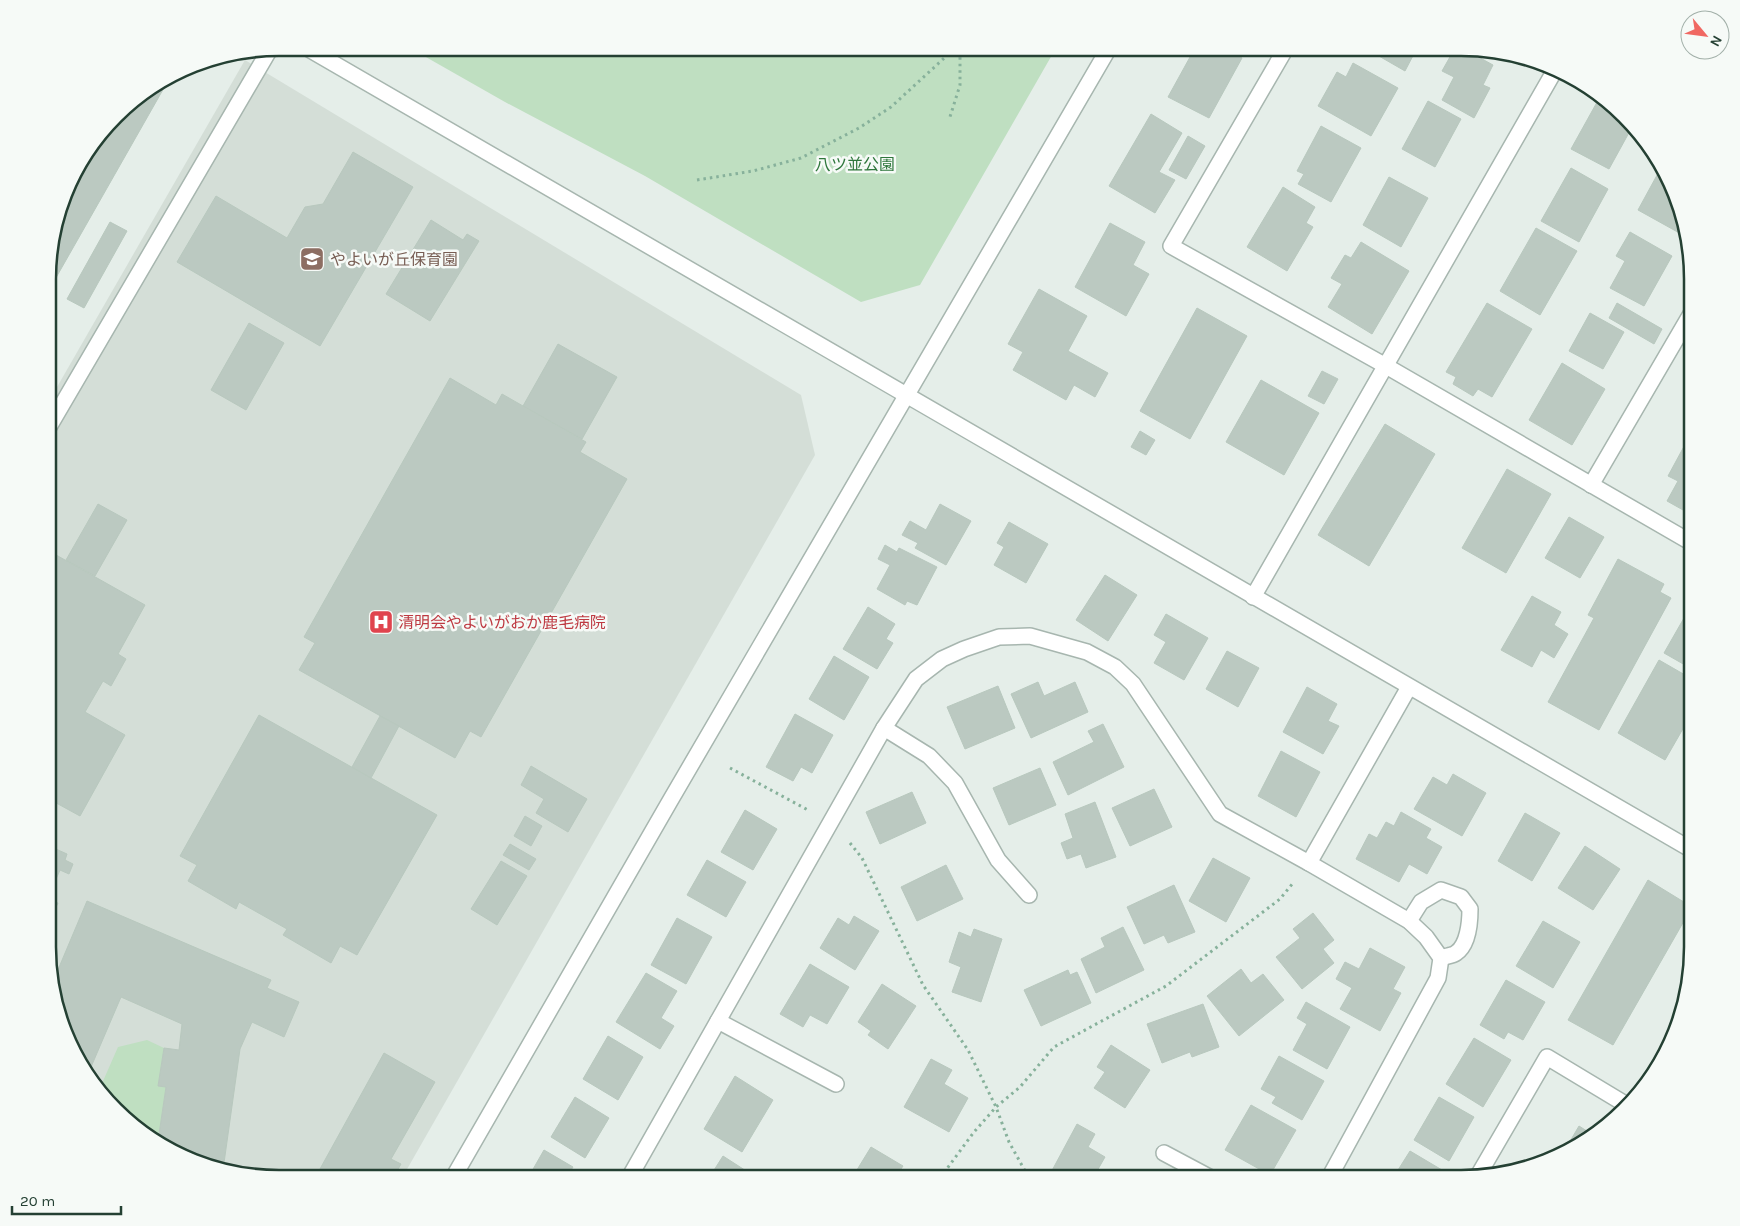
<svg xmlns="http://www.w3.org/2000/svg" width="1740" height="1226" font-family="Karla,'Noto Sans JP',sans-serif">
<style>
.built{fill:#d4ded7}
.green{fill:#bfdfc1}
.building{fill:#bbc9c1;stroke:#b8c8be}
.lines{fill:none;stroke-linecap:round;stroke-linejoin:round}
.service-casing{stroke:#a7b6af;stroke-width:18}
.minor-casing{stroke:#a7b6af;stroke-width:18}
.tertiary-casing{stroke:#a7b6af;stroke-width:18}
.path{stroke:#87b19b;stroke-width:3;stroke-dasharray:2.5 4;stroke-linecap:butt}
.service{stroke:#fff;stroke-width:15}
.minor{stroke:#fff;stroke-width:15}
.tertiary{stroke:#fff;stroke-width:15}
.labels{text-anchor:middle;stroke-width:5;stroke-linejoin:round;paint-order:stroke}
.park-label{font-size:16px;fill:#2f773c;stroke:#f6faf7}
.education-label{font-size:16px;fill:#785e54;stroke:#f6faf7;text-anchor:start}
.health-label{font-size:16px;fill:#be3a42;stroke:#f6faf7;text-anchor:start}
.rim{fill:none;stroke:#244033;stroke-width:2.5}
</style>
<rect width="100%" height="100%" fill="#e5eee9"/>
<path class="built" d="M245,60L801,395L815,455L402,1178H264L204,1166L138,1131L79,1063L49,977V401Z"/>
<g class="green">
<path d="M410,48H1056L920,285L861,302L645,176L505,102Z"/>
<path d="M147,1040L164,1048L158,1086L166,1087L158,1141L138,1131L100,1088L118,1047Z"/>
</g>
<g class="building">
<path d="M1195,48H1223L1242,58L1209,118L1168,97Z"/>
<path d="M1365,48H1417L1405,71Z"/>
<path d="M1455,48H1462L1493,65L1483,85L1490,88L1474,118L1442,100L1454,77L1442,71Z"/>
<path d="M1353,63L1398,88L1371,136L1318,106L1337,72L1346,77Z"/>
<path d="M169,79L49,290V249L71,176L126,105Z"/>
<path d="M1601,95L1631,129L1609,169L1571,149Z"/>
<path d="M1428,101L1461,119L1435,167L1402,149Z"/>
<path d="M1151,114L1182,133L1159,172L1175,180L1155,213L1109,186Z"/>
<path d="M1321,126L1361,148L1331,202L1298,184L1304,174L1297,171Z"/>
<path d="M1188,136L1205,146L1186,179L1169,170Z"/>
<path d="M353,152L413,187L320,346L177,262L216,196L287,238L305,207L323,204Z"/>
<path d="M1662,166L1683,235L1638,210Z"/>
<path d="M1571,168L1608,189L1579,242L1541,221Z"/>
<path d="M1389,177L1428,198L1401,247L1363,225Z"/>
<path d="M1283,187L1315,207L1306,223L1313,227L1287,271L1247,247Z"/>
<path d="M431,220L463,240L467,234L479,241L430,321L386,294Z"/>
<path d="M110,222L127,231L84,308L67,299Z"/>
<path d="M1110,223L1145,242L1133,265L1149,274L1126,316L1075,287Z"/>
<path d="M1536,228L1577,251L1540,315L1500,291Z"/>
<path d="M1630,232L1672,256L1644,306L1610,288L1625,261L1616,256Z"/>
<path d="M1361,242L1409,271L1372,334L1328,307L1342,284L1331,278L1345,255L1351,258Z"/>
<path d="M1039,289L1087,316L1068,351L1108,373L1095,397L1074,385L1066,400L1013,370L1023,352L1008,344Z"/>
<path d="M1487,303L1532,329L1492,397L1478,389L1473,396L1453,384L1456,377L1446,372Z"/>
<path d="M1617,303L1662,329L1654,344L1609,318Z"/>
<path d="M1197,308L1247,336L1190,439L1140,411Z"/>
<path d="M1590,313L1624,332L1603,369L1569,351Z"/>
<path d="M249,323L284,343L246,410L211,390Z"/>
<path d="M558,344L617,377L582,439L523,406Z"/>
<path d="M1562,363L1605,389L1572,445L1529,420Z"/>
<path d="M1322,371L1338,379L1324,404L1308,396Z"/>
<path d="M450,378L496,405L502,394L586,442L580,452L627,479L481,737L470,731L455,758L299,670L315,643L304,637Z"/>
<path d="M1261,380L1319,413L1284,475L1226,442Z"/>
<path d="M1385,424L1435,454L1369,566L1318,535Z"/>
<path d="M1140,431L1155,440L1146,455L1131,447Z"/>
<path d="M1688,439L1692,441V515L1667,501L1678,481L1668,476Z"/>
<path d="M1507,469L1551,494L1506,573L1462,548Z"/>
<path d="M98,504L127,520L95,576L66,560Z"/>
<path d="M940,504L971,521L946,565L915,548L918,543L902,535L910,521L926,530Z"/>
<path d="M1569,517L1604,537L1580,578L1545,558Z"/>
<path d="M1009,522L1048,544L1026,583L994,565L1004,547L997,543Z"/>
<path d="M885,545L897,552L899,548L937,567L917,605L907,601L905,605L877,589L890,565L878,559Z"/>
<path d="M49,551L145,605L118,654L126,659L111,686L103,681L85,712L125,735L80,816L49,799Z"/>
<path d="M1618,559L1664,584L1660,592L1671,598L1599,730L1548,702L1594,618L1588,615Z"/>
<path d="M1105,575L1137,595L1108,641L1076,620Z"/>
<path d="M1532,596L1561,612L1554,625L1568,634L1554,658L1541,650L1532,667L1501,650Z"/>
<path d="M1692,604V669L1664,653Z"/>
<path d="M868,607L895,624L886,639L893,643L877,669L843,649Z"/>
<path d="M1166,614L1208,638L1184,680L1154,663L1166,642L1154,635Z"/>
<path d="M1227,651L1259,668L1238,707L1206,689Z"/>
<path d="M834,656L869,677L844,720L809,699Z"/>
<path d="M1659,660L1692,679V713L1665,760L1618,733Z"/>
<path d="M1038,682L1044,696L1075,682L1088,712L1031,738L1011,694Z"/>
<path d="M998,686L1015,728L965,749L947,707Z"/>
<path d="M1307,687L1337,704L1328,721L1339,726L1323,754L1283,732Z"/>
<path d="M795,714L833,735L812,773L801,767L793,781L766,767Z"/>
<path d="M259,715L437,815L357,955L340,946L331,963L283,935L287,929L239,902L236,909L188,881L197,865L180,856Z"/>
<path d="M380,716L399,726L371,778L352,767Z"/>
<path d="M1103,724L1124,767L1068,795L1053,762L1094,742L1088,731Z"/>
<path d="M1281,751L1320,772L1296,817L1258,796Z"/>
<path d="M531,766L587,799L568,832L536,813L544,799L521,785Z"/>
<path d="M1040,768L1056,805L1009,825L993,788Z"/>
<path d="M1453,774L1486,793L1462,836L1414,809L1433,777L1447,785Z"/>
<path d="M1154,789L1172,827L1130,846L1112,808Z"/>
<path d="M912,792L926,823L880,844L866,812Z"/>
<path d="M1095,802L1116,857L1086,868L1081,854L1067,859L1061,843L1073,838L1065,814Z"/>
<path d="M745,810L777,829L753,870L721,852Z"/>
<path d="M1401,812L1431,829L1426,838L1442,847L1427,874L1409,864L1399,882L1356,859L1369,834L1377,838L1386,822L1394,826Z"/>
<path d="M1525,813L1560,833L1532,881L1498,861Z"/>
<path d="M525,816L542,826L531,846L514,836Z"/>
<path d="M510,844L536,859L529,870L503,855Z"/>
<path d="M49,846L67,854L65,860L73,864L69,874L60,870L49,895Z"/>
<path d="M1585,846L1620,869L1593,910L1558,888Z"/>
<path d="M1213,858L1250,878L1226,922L1189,901Z"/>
<path d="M707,860L746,882L726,917L687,895Z"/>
<path d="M501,861L527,876L497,925L471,909Z"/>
<path d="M946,865L963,899L917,921L901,887Z"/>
<path d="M1648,880L1692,907L1613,1045L1568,1020Z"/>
<path d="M1174,885L1195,932L1168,943L1164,935L1144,944L1127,907Z"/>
<path d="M49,900L58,903L49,922Z"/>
<path d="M87,901L271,980L267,988L299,1002L284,1037L252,1022L240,1049L223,1170L204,1166L158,1141L166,1087L158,1086L164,1048L179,1050L182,1024L121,997L88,1074L79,1063L52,984Z"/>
<path d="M1313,913L1334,940L1323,949L1334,963L1302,989L1276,957L1300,938L1293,929Z"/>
<path d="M854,916L879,931L855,970L820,948L838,918L849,925Z"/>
<path d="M677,918L712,937L686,984L651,965Z"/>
<path d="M1543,921L1580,942L1553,988L1516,966Z"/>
<path d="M1123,927L1144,970L1096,993L1081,959L1105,947L1101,938Z"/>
<path d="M974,929L1002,939L981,1002L952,992L961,967L949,962L959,932L971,937Z"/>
<path d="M1370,948L1405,967L1393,989L1401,993L1380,1031L1340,1009L1352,988L1336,979L1345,962L1359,969Z"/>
<path d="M810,964L849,987L827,1024L810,1015L803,1027L780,1014Z"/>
<path d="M1241,969L1251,983L1263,974L1284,1000L1239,1036L1207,996Z"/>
<path d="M1068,970L1070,975L1077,972L1091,1003L1041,1026L1024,990Z"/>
<path d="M646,973L677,991L661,1018L674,1026L660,1049L616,1022Z"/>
<path d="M1506,980L1545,1002L1523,1040L1508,1032L1504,1039L1480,1025Z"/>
<path d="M882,984L916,1006L888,1049L868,1035L871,1031L858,1022Z"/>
<path d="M1306,1002L1350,1027L1327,1069L1293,1050L1307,1024L1297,1018Z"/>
<path d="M1203,1004L1219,1047L1192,1057L1190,1052L1162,1063L1147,1024Z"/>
<path d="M608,1036L643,1057L618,1100L583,1079Z"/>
<path d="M1474,1038L1511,1060L1483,1107L1446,1084Z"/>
<path d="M1111,1045L1150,1070L1125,1108L1094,1088L1105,1072L1097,1067Z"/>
<path d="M384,1053L435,1082L391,1159L401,1164L393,1178L383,1174L380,1178H315Z"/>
<path d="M1279,1056L1324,1081L1302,1120L1272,1103L1276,1097L1261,1089Z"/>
<path d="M931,1059L952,1070L944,1084L968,1098L949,1132L904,1107Z"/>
<path d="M735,1076L773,1100L742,1152L704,1129Z"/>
<path d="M575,1097L609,1118L585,1158L551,1137Z"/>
<path d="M1439,1097L1474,1117L1449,1161L1414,1140Z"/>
<path d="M1251,1105L1296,1130L1270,1175L1225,1150Z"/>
<path d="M1077,1124L1095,1134L1088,1147L1105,1157L1093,1178H1048Z"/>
<path d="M1579,1126L1590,1133L1562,1155Z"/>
<path d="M871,1147L903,1166L895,1178H852Z"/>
<path d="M544,1150L573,1167L566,1178H528Z"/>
<path d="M1410,1151L1442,1170L1437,1178H1393Z"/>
<path d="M723,1156L754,1176L752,1178H709Z"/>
</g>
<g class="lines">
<defs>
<g id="service">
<path d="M49,427L270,49"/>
<path d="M1409,921L1421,902L1441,890L1461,897L1470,909C1470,922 1468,945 1456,953C1452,956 1445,956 1441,958"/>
</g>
<g id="minor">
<path d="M1286,48L1171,246L1386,366L1692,543"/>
<path d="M1591,485L1692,312"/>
<path d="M1253,597L1555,70"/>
<path d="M884,728L929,756L955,783L998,860L1029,895"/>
<path d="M1309,863L1409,687"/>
<path d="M718,1021L836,1084"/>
<path d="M1164,1153L1211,1178"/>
<path d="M1479,1174L1547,1057L1625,1104"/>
<path d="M629,1178L884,728L916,679L942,659L964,649L999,637L1030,636L1087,652L1115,667L1133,684L1220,814L1309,863L1409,921L1426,937L1441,958L1438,978L1329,1178"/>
</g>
<g id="tertiary">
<path d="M307,48L1692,850"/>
<path d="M453,1178L670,801L1109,48"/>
</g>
</defs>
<use href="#service" class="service-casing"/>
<use href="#minor" class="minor-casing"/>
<use href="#tertiary" class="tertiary-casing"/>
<g class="path">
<path d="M697,180L753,171L801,158L859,128L891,107L953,50L960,54V85L949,120"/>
<path d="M730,768L808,810"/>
<path d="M850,843L862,858L923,985L968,1050L996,1107L1009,1142L1029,1178"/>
<path d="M940,1178L974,1132L996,1107L1020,1087L1054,1047L1166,986L1280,899L1293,883"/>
</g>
<use href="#service" class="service"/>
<use href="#minor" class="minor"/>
<use href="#tertiary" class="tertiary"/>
</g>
<defs>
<symbol id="school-square" viewBox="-11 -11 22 22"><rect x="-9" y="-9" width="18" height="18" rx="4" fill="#8d6e63" stroke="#f6faf7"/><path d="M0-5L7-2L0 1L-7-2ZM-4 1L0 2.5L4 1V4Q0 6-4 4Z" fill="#fff"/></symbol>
<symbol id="hospital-square" viewBox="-11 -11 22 22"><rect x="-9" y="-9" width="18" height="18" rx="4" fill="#e0444e" stroke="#f6faf7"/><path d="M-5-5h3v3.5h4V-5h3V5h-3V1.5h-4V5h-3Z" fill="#fff"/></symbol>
</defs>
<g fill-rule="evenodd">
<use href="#school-square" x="298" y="245" width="28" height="28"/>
<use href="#hospital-square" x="367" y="608" width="28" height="28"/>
</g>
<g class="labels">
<g class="park-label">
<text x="855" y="170">八ツ並公園</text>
</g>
<g class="education-label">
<text x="330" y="265">やよいが丘保育園</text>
</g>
<g class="health-label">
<text x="398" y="628">清明会やよいがおか鹿毛病院</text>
</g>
</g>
<path d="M0 0H1740V1226H0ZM279 56H1461A223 223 0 0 1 1684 279V947A223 223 0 0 1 1461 1170H279A223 223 0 0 1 56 947V279A223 223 0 0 1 279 56Z" fill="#f6faf7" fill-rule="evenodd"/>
<path class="rim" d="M279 56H1461A223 223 0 0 1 1684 279V947A223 223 0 0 1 1461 1170H279A223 223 0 0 1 56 947V279A223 223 0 0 1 279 56Z"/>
<g transform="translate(1705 35) rotate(119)"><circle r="24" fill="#f6faf7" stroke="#a2b0a9"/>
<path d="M0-4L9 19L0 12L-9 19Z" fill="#f06862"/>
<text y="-8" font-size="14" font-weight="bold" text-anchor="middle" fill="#244033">N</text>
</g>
<path d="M12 1206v8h109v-8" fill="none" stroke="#244033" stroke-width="2.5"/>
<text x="20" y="1206" font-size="15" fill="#244033" stroke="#f6faf7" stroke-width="4" paint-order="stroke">20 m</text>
</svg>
